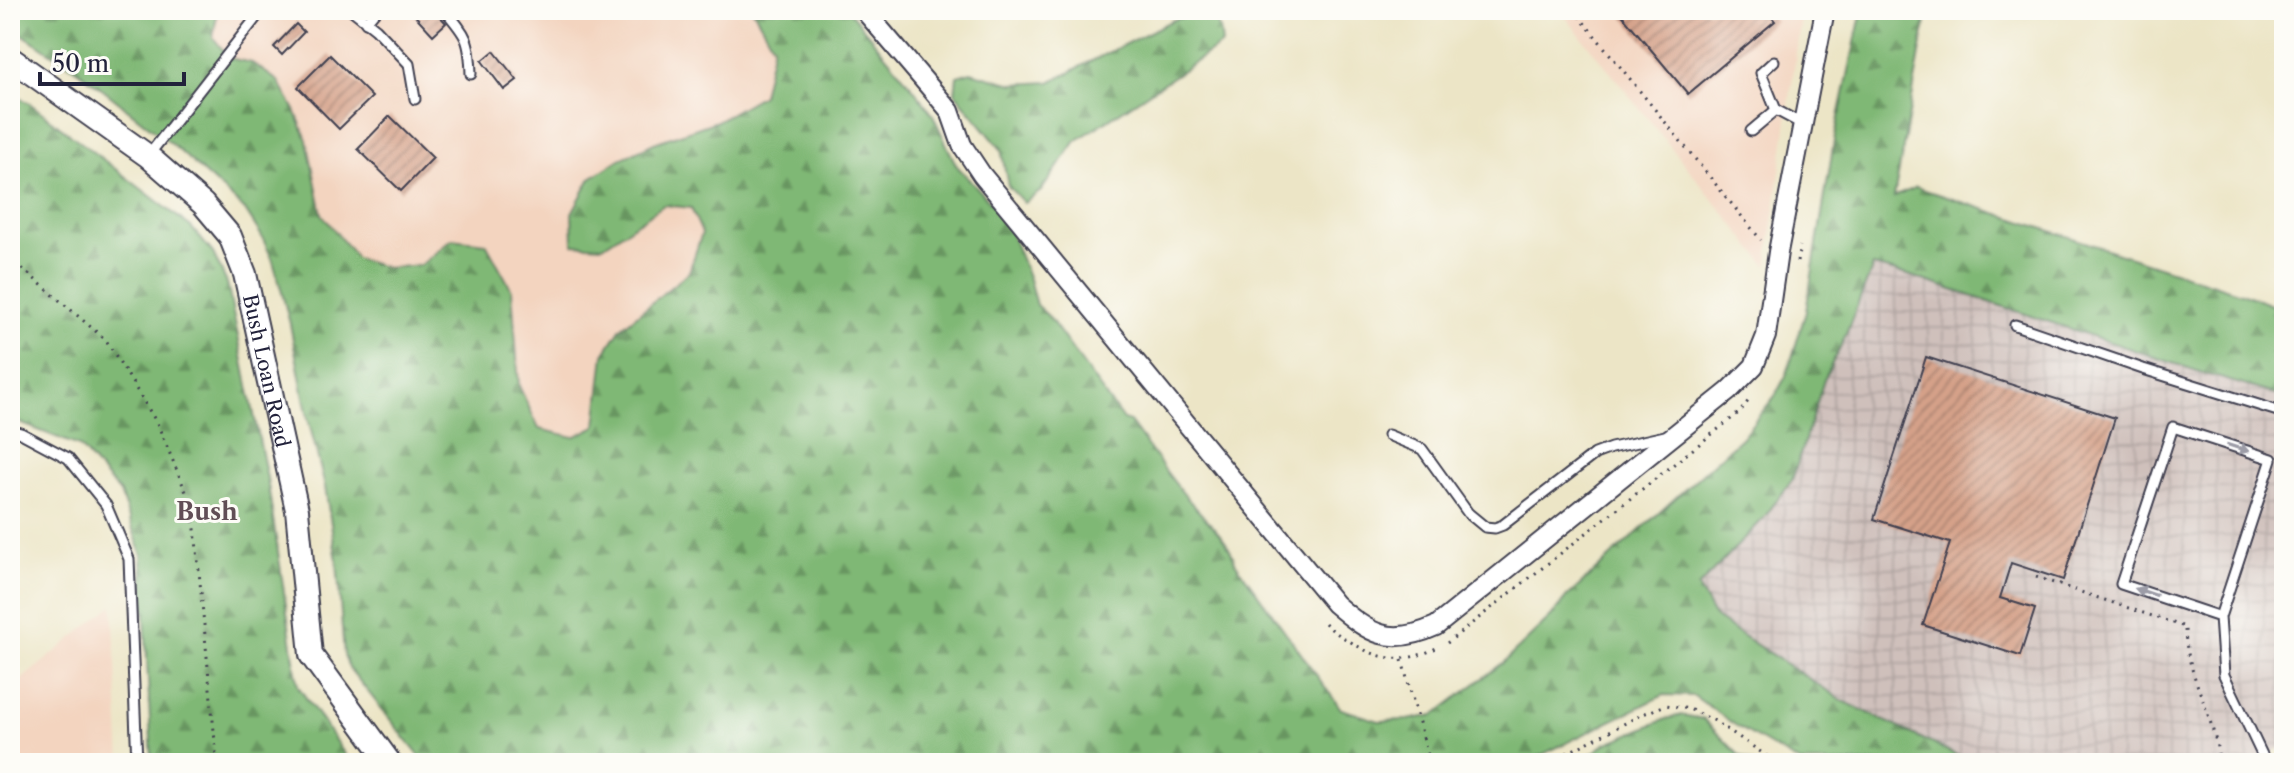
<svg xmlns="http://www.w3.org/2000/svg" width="2294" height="773" font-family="'Libre Caslon Text',serif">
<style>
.built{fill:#f3d4bf}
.industrial{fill:url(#industrial-grid)}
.forest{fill:url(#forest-firs);stroke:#506d58;stroke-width:2}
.building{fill:url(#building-hatch)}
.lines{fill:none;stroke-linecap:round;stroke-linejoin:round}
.service-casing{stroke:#403f50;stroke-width:13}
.minor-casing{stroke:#403f50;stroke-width:22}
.tertiary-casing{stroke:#403f50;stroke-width:26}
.path{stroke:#403f50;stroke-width:3;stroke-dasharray:2 6;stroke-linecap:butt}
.service{stroke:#fff;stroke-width:9}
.minor{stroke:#fff;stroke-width:18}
.tertiary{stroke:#fff;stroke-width:22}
.oneway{fill:#9c9ca7}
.labels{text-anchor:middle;stroke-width:6;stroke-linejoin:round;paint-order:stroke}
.street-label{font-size:20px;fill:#22223b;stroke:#fdfcf7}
.quarter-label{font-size:24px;font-weight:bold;fill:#614e56;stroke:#fdfcf7}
</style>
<defs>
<pattern id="industrial-grid" width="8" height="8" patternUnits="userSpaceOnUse" patternTransform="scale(2)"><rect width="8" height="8" fill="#cfc0bb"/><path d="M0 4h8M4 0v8" fill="none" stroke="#b1a5a2"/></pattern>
<pattern id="forest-firs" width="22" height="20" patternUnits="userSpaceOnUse" patternTransform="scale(2)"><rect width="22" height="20" fill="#7fb875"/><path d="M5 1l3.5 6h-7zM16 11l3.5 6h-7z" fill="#689561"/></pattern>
<pattern id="building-hatch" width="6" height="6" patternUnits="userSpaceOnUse" patternTransform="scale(2)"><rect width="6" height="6" fill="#d5a189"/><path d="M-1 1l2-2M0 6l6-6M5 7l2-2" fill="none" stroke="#ac8371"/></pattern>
</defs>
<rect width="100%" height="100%" fill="#fdfcf7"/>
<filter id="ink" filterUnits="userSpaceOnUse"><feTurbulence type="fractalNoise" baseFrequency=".0125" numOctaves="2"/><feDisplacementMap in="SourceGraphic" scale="16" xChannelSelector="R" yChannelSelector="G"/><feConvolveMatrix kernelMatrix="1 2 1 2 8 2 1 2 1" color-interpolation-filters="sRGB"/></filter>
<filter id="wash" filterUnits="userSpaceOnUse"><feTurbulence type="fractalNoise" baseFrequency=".006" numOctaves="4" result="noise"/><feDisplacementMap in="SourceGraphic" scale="32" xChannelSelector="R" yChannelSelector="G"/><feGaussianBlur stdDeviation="1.8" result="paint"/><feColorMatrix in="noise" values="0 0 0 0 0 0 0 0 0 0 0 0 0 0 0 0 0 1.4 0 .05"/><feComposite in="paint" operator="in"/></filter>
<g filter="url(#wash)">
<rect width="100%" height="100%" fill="#ece5c6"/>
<g class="built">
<path d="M218,10H753L773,46L762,95L717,121L654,143L591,178L573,213L574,244L603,246L664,205L691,208L702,233L689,272L621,328L604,354L596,426L574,437L539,429L519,385L512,290L452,239L421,265L388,268L357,259L322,214L307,140L252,63L229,58L213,37Z"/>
<path d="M1560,10H1802L1767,266Z"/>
<path d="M113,605L121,763H10V689Z"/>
</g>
<path class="industrial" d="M1873,266L1908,275L2203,373L2284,397V746L2250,763H2064L2055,757L2047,763H1973L1845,702L1715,618L1697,586L1763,519L1792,480L1824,380L1844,339Z"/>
<g class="forest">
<path d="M10,10H218L213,37L229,58L252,63L278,81L295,110L307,140L322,214L357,259L388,268L421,265L452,239L486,243L512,290L519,386L539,429L574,437L596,426L604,354L621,328L689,272L702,233L691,208L664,205L603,246L573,244L572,213L591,178L620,159L654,143L717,121L762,95L773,46L753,10H848L914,89L933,115L956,165L996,208L1011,234L1029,279L1036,305L1048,316L1123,420L1130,422C1151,450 1171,481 1195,507C1209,523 1229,540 1235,562L1341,709L1379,721L1408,720L1434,715L1504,662L1551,617L1566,598L1742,437L1775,396L1787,374L1806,311L1834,141L1862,10H1928L1894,197L1916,187L2241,293L2284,310V397L2203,373L1908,275L1873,266L1844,339L1824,380L1792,480L1763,519L1698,587L1715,618L1845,702L1973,763H1800L1735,725L1694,696L1664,695L1525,763H425L349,668L344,655L337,561L325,487L308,418L290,324L280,285L272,258L261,235L245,210L173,145L84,75L10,26Z"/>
<path d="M1208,11L1220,29L1222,44L1076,141L1041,191L1024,203L1008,186L1001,149L955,93L957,76L971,72L1013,84L1050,82L1173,20Z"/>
<path d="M10,91L32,105L191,227L213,253L227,283L267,478L298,686L346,756L338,763H152L142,555L120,493L79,446L10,419Z"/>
<path d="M1681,715L1703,719L1738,754L1753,763H1724L1662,752L1613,763H1579L1605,744L1666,719Z"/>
</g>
<g id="blocks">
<g class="building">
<path d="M410,10H434L446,23L433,35Z"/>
<path d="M1618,10H1766L1775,21L1688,94Z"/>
<path d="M296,24L304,32L282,55L274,47Z"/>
<path d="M494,51L517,80L504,90L482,61Z"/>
<path d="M330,55L372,97L339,129L298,87Z"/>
<path d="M390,116L433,158L401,191L358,149Z"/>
<path d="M1926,357L2115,418L2063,580L2011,563L2000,598L2035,609L2020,656L1923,625L1950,543L1874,519Z"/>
</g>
</g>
</g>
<g filter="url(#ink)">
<use href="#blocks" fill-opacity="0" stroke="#403f50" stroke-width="2"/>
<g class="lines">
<defs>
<g id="service">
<path d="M352,10L376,29L409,64L415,99"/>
<path d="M445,10C467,36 470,40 471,74"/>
<path d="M366,22L376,10"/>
<path d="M1774,61L1761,73L1776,110L1804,125"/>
<path d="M1751,131L1776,110"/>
<path d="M148,156L262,10"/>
<path d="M2015,325L2143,369L2284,413"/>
<path d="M10,430L21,433L68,458L106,505L129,559L137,763"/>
<path d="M1388,435L1422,449L1468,513L1485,527L1495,528L1503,525L1595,454L1611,448L1665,436"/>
<path d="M2220,617L2121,584L2173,427L2272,459L2220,617L2224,675L2266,763"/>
</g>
<path id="minor" d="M864,10L950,111L962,145L982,175L1335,604C1370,634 1390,647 1436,626L1729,391L1754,366L1766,336L1778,252L1825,10"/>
<g id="tertiary">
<path id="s1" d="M10,58L148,156L203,204L230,236L245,274L297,510L311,655L390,763"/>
</g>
</defs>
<use href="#service" class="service-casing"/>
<use href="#minor" class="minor-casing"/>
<use href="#tertiary" class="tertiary-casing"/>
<g class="path">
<path d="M1574,10L1761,240"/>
<path d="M10,258L106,340L157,423L186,492L195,529L217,763"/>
<path d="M1797,262L1800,246"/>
<path d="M2036,577L2185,627C2185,674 2216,716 2219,763"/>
<path d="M1325,623C1332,631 1341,636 1351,642C1382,662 1407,664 1440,646"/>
<path d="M1447,643L1740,412L1749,400"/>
<path d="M1402,660L1430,763"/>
<path d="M1554,763L1563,755L1643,714L1666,705L1689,709L1715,721L1777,763"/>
</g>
<use href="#service" class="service"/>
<use href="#minor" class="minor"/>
<use href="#tertiary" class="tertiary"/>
</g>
<defs><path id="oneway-solid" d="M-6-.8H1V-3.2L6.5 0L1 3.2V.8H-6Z" transform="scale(2)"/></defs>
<g class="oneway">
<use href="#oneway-solid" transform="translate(2238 448) rotate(18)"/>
<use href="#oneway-solid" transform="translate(2146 592) rotate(-162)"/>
</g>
</g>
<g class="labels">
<g class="street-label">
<text dy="7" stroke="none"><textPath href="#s1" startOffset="424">Bush Loan Road</textPath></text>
</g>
<g class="quarter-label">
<text x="207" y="520">Bush</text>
</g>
</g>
<rect width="2294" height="773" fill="none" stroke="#fdfcf7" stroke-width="40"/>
<path d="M40 72v12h144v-12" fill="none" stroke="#22223b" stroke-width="4"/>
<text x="52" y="72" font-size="24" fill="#22223b" stroke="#fdfcf7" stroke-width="6" paint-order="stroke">50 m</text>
</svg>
